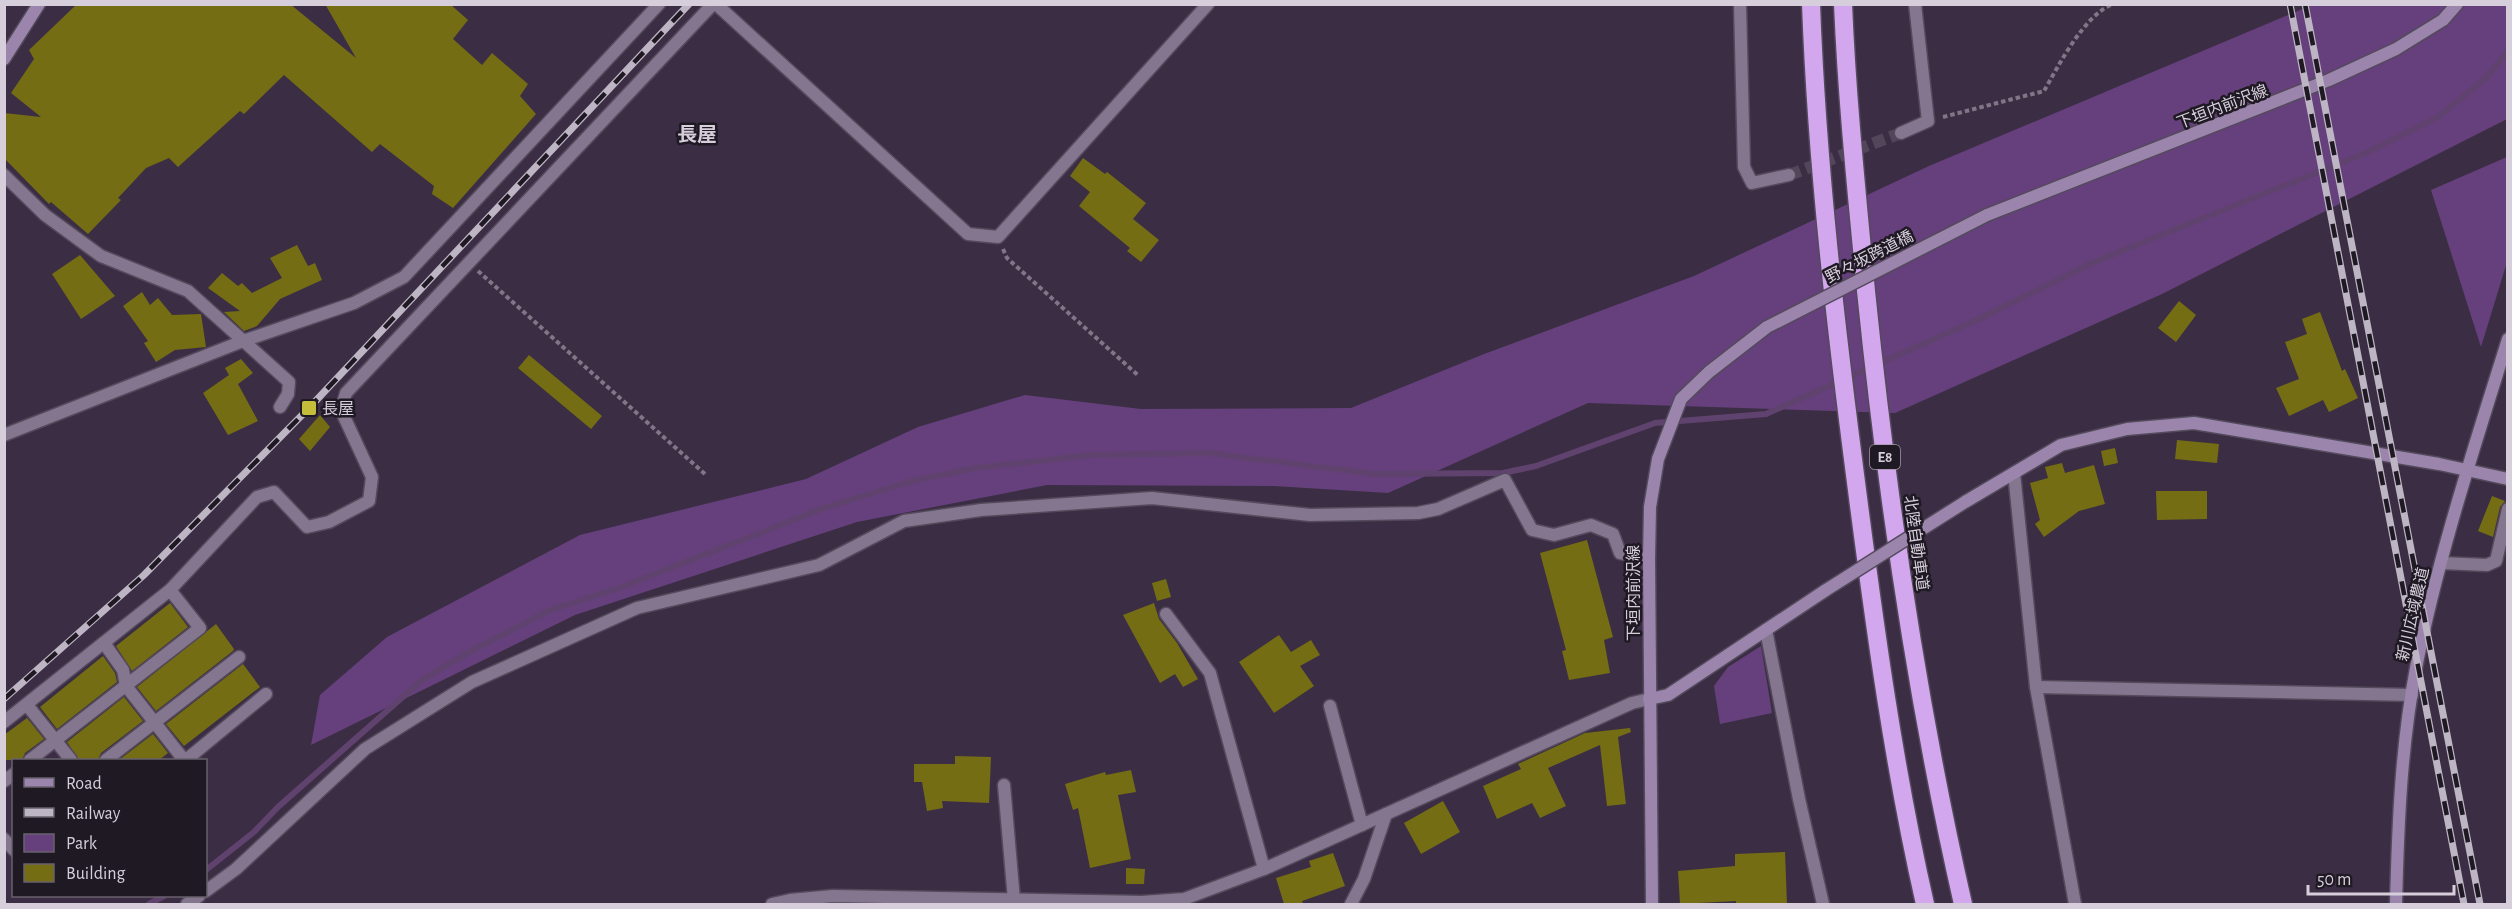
<svg xmlns="http://www.w3.org/2000/svg" width="2512" height="909" font-family="'Alegreya Sans','Noto Sans JP',sans-serif">
<style>
.green{fill:#65407c}
.lines{fill:none;stroke-linecap:round;stroke-linejoin:round}
.stream{stroke:#60426e;stroke-width:6}
.building{fill:#746d14}
.street-tunnel{stroke:#52465b;stroke-width:12;stroke-dasharray:12 6;stroke-linecap:butt}
.lane-casing{stroke:#544a5c;stroke-width:15}
.street-casing{stroke:#544a5c;stroke-width:15}
.secondary-casing{stroke:#544a5c;stroke-width:15}
.highway-casing{stroke:#544a5c;stroke-width:21}
.path{stroke:#807687;stroke-width:4;stroke-dasharray:4.5 3;stroke-linecap:butt}
.lane{stroke:#84768f;stroke-width:12}
.street{stroke:#84768f;stroke-width:12}
.secondary{stroke:#9b85ac;stroke-width:12}
.highway{stroke:#d2a7ee;stroke-width:18}
.rail-casing{stroke:#beb5c4;stroke-width:7}
.rail{stroke:#1f1923;stroke-width:4.5;stroke-dasharray:14;stroke-linecap:butt}
.secondary-bridge-casing{stroke:#544a5c;stroke-width:15;stroke-linecap:butt}
.secondary-bridge{stroke:#9b85ac;stroke-width:12}
.poi-dot{fill:#c6bc3c;stroke:#1f1923;stroke-width:2}
.labels{text-anchor:middle;stroke-width:5;stroke-linejoin:round;paint-order:stroke}
.shield{fill:#1f1923;stroke:#9f98a4;stroke-width:1.5}
.shield-label{font-size:15px;font-weight:bold;fill:#d6cedb}
.street-label{font-size:16px;fill:#d6cedb;stroke:#1f1923}
.poi-label{font-size:16px;fill:#d6cedb;stroke:#1f1923;text-anchor:start}
.quarter-label{font-size:20px;font-weight:bold;fill:#d6cedb;stroke:#1f1923}
</style>
<rect width="100%" height="100%" fill="#3b2e44"/>
<g class="green">
<path d="M2312,5H2507V119L2162,294L1895,413L1588,403L1388,493L1274,486L1047,485L857,522L575,615L311,745L320,695L387,637L580,535L806,479L918,427L1025,395L1141,409L1351,408L1484,354L1694,276L1929,166Z"/>
<path d="M2507,157V262L2481,347L2431,190Z"/>
<path d="M1761,646L1772,713L1720,724L1714,686L1728,667Z"/>
</g>
<g class="lines">
<g class="stream">
<path d="M206,870L254,832L278,807L422,680L462,656L548,611L619,588L824,508L912,481L975,468L1091,455L1209,453L1375,474L1503,473L1536,466L1655,423L1766,414L1979,319L2094,262L2368,152L2438,117L2486,78L2508,51"/>
<path d="M149,904L164,896"/>
</g>
</g>
<g class="building">
<path d="M77,4H290L356,58L325,4H450L468,20L453,39L482,65L492,53L528,84L520,96L536,114L453,208L432,194L434,186L380,144L372,152L284,75L244,114L240,111L178,167L169,158L146,168L118,198L121,200L88,234L51,202L49,204L4,158V113L41,117L11,93L34,59L29,50Z"/>
<path d="M1083,158L1105,174L1107,172L1146,203L1133,219L1159,240L1141,262L1127,251L1130,248L1079,206L1090,192L1070,176Z"/>
<path d="M297,245L308,266L315,263L322,280L280,299L257,326L244,331L224,312L240,311L208,288L222,273L238,286L242,283L252,293L282,278L270,258Z"/>
<path d="M80,255L115,296L81,319L52,274Z"/>
<path d="M142,292L150,305L158,298L172,315L201,314L206,347L175,350L156,362L144,343L148,341L123,306Z"/>
<path d="M2179,301L2196,315L2176,342L2158,328Z"/>
<path d="M2320,312L2342,371L2345,369L2358,398L2329,412L2323,400L2289,416L2276,388L2299,379L2285,342L2307,334L2302,319Z"/>
<path d="M529,355L602,416L591,429L518,368Z"/>
<path d="M241,359L253,373L238,384L258,421L228,435L203,393L229,375L225,368Z"/>
<path d="M320,415L330,427L310,451L299,439Z"/>
<path d="M2177,440L2219,444L2217,463L2175,459Z"/>
<path d="M2115,448L2118,463L2104,466L2101,451Z"/>
<path d="M2062,463L2065,473L2094,465L2105,504L2079,511L2044,537L2035,524L2040,520L2030,483L2048,478L2045,467Z"/>
<path d="M2156,491H2207V519L2157,520Z"/>
<path d="M2492,496L2505,501L2500,507L2493,537L2478,531Z"/>
<path d="M1587,540L1613,637L1604,640L1610,673L1569,680L1562,651L1566,650L1540,553Z"/>
<path d="M1166,579L1171,597L1157,601L1152,583Z"/>
<path d="M170,603L188,627L132,671L116,646Z"/>
<path d="M1154,603L1159,619L1177,643L1198,679L1183,687L1175,674L1160,683L1123,615Z"/>
<path d="M216,624L234,649L233,651L156,711L137,687Z"/>
<path d="M1279,635L1291,652L1311,640L1320,655L1300,666L1314,686L1274,713L1239,662Z"/>
<path d="M103,656L115,673L117,682L57,729L40,707Z"/>
<path d="M243,664L260,687L184,746L166,724Z"/>
<path d="M124,697L143,721L101,753L98,760H79L67,742Z"/>
<path d="M27,718L44,739L25,753L22,760H4V735Z"/>
<path d="M1630,728L1631,732L1618,737L1626,804L1607,806L1600,745L1548,768L1566,806L1540,818L1532,803L1497,819L1483,786L1521,769L1518,764L1585,733Z"/>
<path d="M153,734L168,753L159,760H119Z"/>
<path d="M955,756L991,757L989,803L942,801L943,808L927,811L922,782H914V764H955Z"/>
<path d="M1131,770L1136,792L1118,795L1131,859L1090,868L1078,808L1073,810L1065,784L1105,772L1106,775Z"/>
<path d="M1443,801L1460,832L1421,854L1404,823Z"/>
<path d="M1785,852L1787,904H1736V901L1680,904L1678,871L1735,866V854Z"/>
<path d="M1333,853L1345,886L1302,901L1303,904H1284L1276,878L1311,867L1309,861Z"/>
<path d="M1126,868L1145,869L1144,884H1126Z"/>
</g>
<g class="lines">
<path class="street-tunnel" d="M1789,175L1901,133"/>
<defs>
<g id="lane">
<path d="M2441,563L2487,565L2496,561L2508,509"/>
<path d="M1166,614L1210,673L1264,869"/>
<path d="M1330,706L1362,825"/>
<path d="M1004,785L1014,900"/>
</g>
<g id="street">
<path d="M716,4L968,234L998,237L1208,4"/>
<path d="M1740,4L1744,167L1752,183L1789,175"/>
<path d="M1901,133L1928,121L1915,4"/>
<path d="M4,175L45,215L101,256L188,291L289,382L288,394L280,407"/>
<path d="M4,435L243,341L354,303L404,277L659,4"/>
<path d="M2014,473L2036,687L2075,904"/>
<path d="M1766,630L1799,799L1823,904"/>
<path d="M104,643L123,670L126,686L184,760"/>
<path d="M2036,687L2412,695"/>
<path d="M27,705L71,760"/>
<path d="M4,722L170,590L257,497L274,492L307,527L329,522L369,501L372,477L341,410L346,393L713,4"/>
<path d="M30,760L200,628L170,590"/>
<path d="M106,760L239,657"/>
<path d="M186,760L266,694"/>
<path d="M4,781L14,774"/>
<path d="M4,839L14,850"/>
<path d="M206,891L236,869L365,749L472,682L637,608L819,565L904,521L981,510L1152,498L1310,515L1418,513L1438,509L1505,480L1532,530L1554,535L1591,525L1613,534L1620,553L1649,559"/>
<path d="M187,904L199,896"/>
<path d="M772,904L790,900L833,896L1142,902L1184,899L1264,869L1632,703L1649,699"/>
<path d="M1351,904L1364,879L1386,814"/>
</g>
<g id="secondary">
<path d="M4,59L39,4"/>
<path d="M1987,215L2329,80L2396,49L2443,20L2457,4"/>
<path d="M1965,502L2061,445L2127,429L2194,423L2439,464L2508,479"/>
<path d="M1649,699L1668,695L1826,590"/>
<path d="M1652,904L1649,559L1650,507L1658,459L1681,399L1709,372L1767,327"/>
<path d="M2396,904C2398,825 2401,746 2416,668C2438,557 2474,448 2508,339"/>
</g>
<g id="highway">
<path d="M1811,4C1817,167 1836,329 1857,490C1875,629 1894,768 1925,904"/>
<path d="M1843,4C1847,100 1857,196 1866,291C1887,497 1917,703 1963,904"/>
</g>
</defs>
<use href="#lane" class="lane-casing"/>
<use href="#street" class="street-casing"/>
<use href="#secondary" class="secondary-casing"/>
<use href="#highway" class="highway-casing"/>
<g class="path">
<path d="M1943,117L2044,91C2059,65 2084,15 2113,4"/>
<path d="M1003,249L1007,258L1139,376"/>
<path d="M478,271L706,475"/>
</g>
<use href="#lane" class="lane"/>
<use href="#street" class="street"/>
<use href="#secondary" class="secondary"/>
<use href="#highway" class="highway"/>
<defs>
<g id="rail">
<path d="M2290,4L2464,904"/>
<path d="M2305,4L2480,904"/>
<path d="M4,699L144,575L309,408L689,4"/>
</g>
</defs>
<use href="#rail" class="rail-casing"/>
<use href="#rail" class="rail"/>
<defs>
<g id="secondary-bridge">
<path d="M1767,327L1987,215"/>
<path d="M1826,590L1965,502"/>
</g>
</defs>
<use href="#secondary-bridge" class="secondary-bridge-casing"/>
<use href="#secondary-bridge" class="secondary-bridge"/>
</g>
<rect class="poi-dot" x="301" y="400" width="16" height="16" rx="3"/>
<g class="labels">
<rect class="shield" x="1870" y="445" width="30" height="24" rx="4.5"/>
<g class="shield-label">
<text x="1885" y="462">E8</text>
</g>
<g class="street-label">
<text transform="translate(2222 106) rotate(-21)" y="6">下垣内前沢線</text>
<text transform="translate(1869 256) rotate(-27)" y="6">野々坂跨道橋</text>
<text transform="translate(1917 543) rotate(82)" y="6">北陸自動車道</text>
<text transform="translate(1633 593) rotate(-90)" y="6">下垣内前沢線</text>
<text transform="translate(2412 614) rotate(-77)" y="6">新川広域農道</text>
</g>
<g class="poi-label">
<text x="322" y="414">長屋</text>
</g>
<g class="quarter-label">
<text x="697" y="141">長屋</text>
</g>
</g>
<rect width="2512" height="909" fill="none" stroke="#d6cedb" stroke-width="12"/>
<rect x="12" y="759" width="195" height="138" fill="#1f1923" stroke="#68616d" stroke-width="1.5"/>
<rect x="24" y="778" width="30" height="9" fill="#9b85ac" stroke="#68616d" stroke-width="1.5"/>
<text x="66" y="789" font-size="18" fill="#d6cedb">Road</text>
<rect x="24" y="808" width="30" height="9" fill="#beb5c4" stroke="#68616d" stroke-width="1.5"/>
<text x="66" y="819" font-size="18" fill="#d6cedb">Railway</text>
<rect x="24" y="834" width="30" height="18" fill="#65407c" stroke="#68616d" stroke-width="1.5"/>
<text x="66" y="849" font-size="18" fill="#d6cedb">Park</text>
<rect x="24" y="864" width="30" height="18" fill="#746d14" stroke="#68616d" stroke-width="1.5"/>
<text x="66" y="879" font-size="18" fill="#d6cedb">Building</text>
<path d="M2308 885v9h146v-9" fill="none" stroke="#d6cedb" stroke-width="3"/>
<text x="2317" y="885" font-size="18" fill="#d6cedb" stroke="#1f1923" stroke-width="4.5" paint-order="stroke">50 m</text>
</svg>
